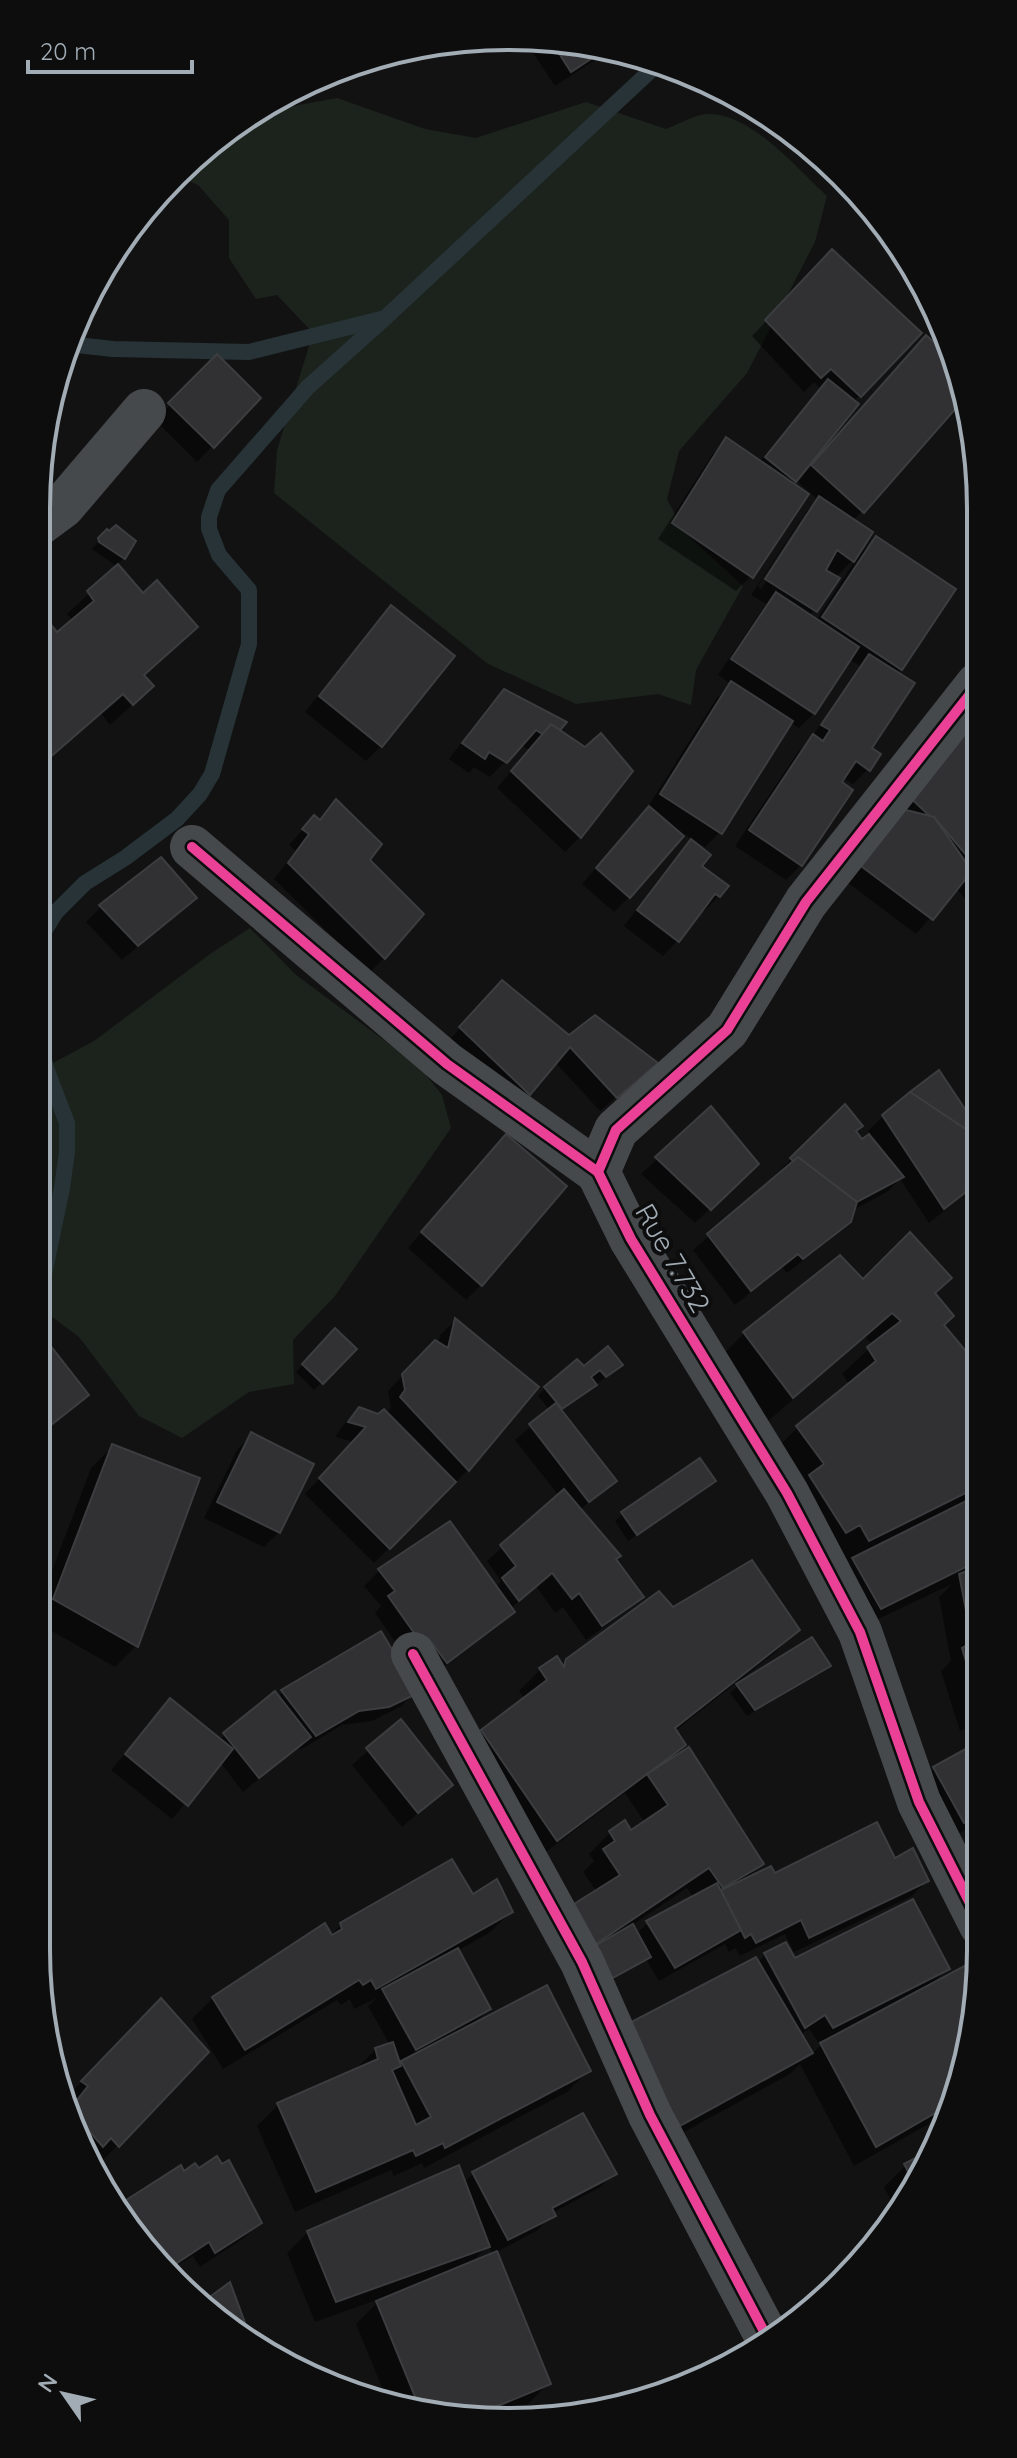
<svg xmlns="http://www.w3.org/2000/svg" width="1017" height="2458" font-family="Quicksand,sans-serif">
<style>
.green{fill:#1c231d}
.shadow{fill:#0007;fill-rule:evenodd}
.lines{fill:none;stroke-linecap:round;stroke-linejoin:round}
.stream{stroke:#273336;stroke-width:16}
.building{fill:#313133;stroke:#3b3d3f;stroke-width:2}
.minor{stroke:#46494c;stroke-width:44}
.cycleway-casing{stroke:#0d0d0e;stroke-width:15}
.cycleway{stroke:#ea4096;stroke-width:10}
.labels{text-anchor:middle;stroke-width:8;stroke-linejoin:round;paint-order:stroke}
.street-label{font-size:28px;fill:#a2acb5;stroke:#0d0d0e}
.rim{fill:none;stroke:#a2acb5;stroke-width:4}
</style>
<rect width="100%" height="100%" fill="#121213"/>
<g class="green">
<path d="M337,98L425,129L476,138L586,102L666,129C677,125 689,118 700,115C745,105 797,169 827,196L815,242L747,373L679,451L667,499L685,533L743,586L696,670L691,705L658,694L576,704L488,664L274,493L277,450L313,333L277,295L256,299L229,258V220L198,185L180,177L266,111Z"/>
<path d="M250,928L296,975L419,1066L442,1095L451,1128L335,1296L293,1340L294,1384L249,1392L182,1438L139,1416L79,1337L36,1305V1072L94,1041L210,954Z"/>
</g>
<g class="shadow">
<path d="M527,44L604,54L555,86Z"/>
<path d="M818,267L919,333L853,402L800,473L803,475L911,353L955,363L964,397L853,521L855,558L835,578L809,617L816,621L858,556L876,538L901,668L895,673L869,748L868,769L853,784L843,778L801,865L786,880L735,846L798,752L809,741L860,666L848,659L814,713L799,728L790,722L720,832L705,847L695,841L694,844L699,867L719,896L704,911L701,909L678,940L663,956L624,926L676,857L693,840L676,829L629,897L614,912L582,884L646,810L716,699L731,684L718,675L766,604L751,595L804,514L818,500L795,479L791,484L751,576L736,591L658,539L712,455L727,440L759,462L821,389L814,382L804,392L752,336ZM805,513H810L761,589L758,586Z"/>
<path d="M940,320L945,327L950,348L929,331Z"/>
<path d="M217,357L259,398L197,462L155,420Z"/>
<path d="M107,532L124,558L116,566L92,549Z"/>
<path d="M118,567L143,596L196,627L143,676L152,686L130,707L110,725L101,713L36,770V614L57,634L73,621L67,614Z"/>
<path d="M391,608L381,746L366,761L305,712L376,623Z"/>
<path d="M504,691L585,749L630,772L580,837L565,852L497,788L529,750L521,745L490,777L474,767L469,773L449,759L489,706Z"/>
<path d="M978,705V915L956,888L916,934L847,882Z"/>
<path d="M336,802L367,860L384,958L369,973L274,879L296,851L289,845L314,817L318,821Z"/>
<path d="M194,898L122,960L86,922L101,907Z"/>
<path d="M487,998L569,1038L655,1064L600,1111L555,1062L514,1109L446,1044Z"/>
<path d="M978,1010L979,1077H974L967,1022Z"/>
<path d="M844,1107L854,1132L862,1142L871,1135L868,1131L883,1116L979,1134V1183L929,1223L900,1179L887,1192L853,1210L849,1221L833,1237L787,1273L782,1267L735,1305L693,1250L778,1176L776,1174Z"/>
<path d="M711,1109L741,1179L695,1223L641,1174Z"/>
<path d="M491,1152L481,1285L466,1300L408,1248Z"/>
<path d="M863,1282L933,1294L942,1326L979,1388L980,1723L960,1731L941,1671L951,1661L939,1597L952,1584L859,1628L832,1580L851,1562L843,1565L772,1453L797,1428L850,1385L842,1374L873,1345L865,1337L767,1422L719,1359L744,1333Z"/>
<path d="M455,1321L468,1470L374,1563L305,1494L354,1442L335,1437L344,1424L360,1409L379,1416L386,1414L391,1407L388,1391L435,1342L438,1344L440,1335Z"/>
<path d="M36,1330L86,1395L36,1439Z"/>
<path d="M335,1331L354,1349L314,1390L296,1372Z"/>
<path d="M608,1349L613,1372L560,1410L614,1480L580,1510L641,1596L626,1611L586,1640L563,1607L555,1613L536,1586L510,1609L512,1612L497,1627L431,1676L406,1657L375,1613L381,1606L364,1586L379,1571L449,1524L495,1588L501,1581L487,1561L559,1496L515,1440L550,1410L538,1396L545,1388L583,1369Z"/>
<path d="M252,1435L279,1532L264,1547L204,1518L237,1450Z"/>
<path d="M112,1447L136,1646L115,1667L36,1622V1613L91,1468Z"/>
<path d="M706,1488L628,1541L615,1521L623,1514Z"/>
<path d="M672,1610L798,1630L777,1651L675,1731L683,1745L668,1760L762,1864L746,1879L894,1860L927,1881L912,1896L794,1952L785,1934L740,1956L735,1948L729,1952L725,1944L659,1981L646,1959L603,1985L586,1956L597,1892L583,1872L594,1861L589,1854L610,1833L630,1832L645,1823L625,1793L535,1860L461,1752L483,1731L525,1699L519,1691L540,1670L561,1667L567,1660ZM687,1888L694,1898L648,1923L636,1934L632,1925Z"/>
<path d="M829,1666L821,1673L747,1716L730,1693L738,1686Z"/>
<path d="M283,1692H415L400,1707L372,1721L342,1725L300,1750L298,1747L243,1792L220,1762L172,1819L111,1770L170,1701L219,1740Z"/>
<path d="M401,1722L451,1785L402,1827L352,1765Z"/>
<path d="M980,1743L981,1821L942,1843L913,1790L934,1769Z"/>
<path d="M472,1897L511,1912L489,1933L457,1951L489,2009L472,2025L589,2070L567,2092L424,2168L422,2163L394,2176L391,2170L295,2212L257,2126L278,2105L355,2070L376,2049L390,2045L368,2006L377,1998L354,2009L350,1999L341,2005L337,2000L223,2069L192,2019L213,1998L330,1936L341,1925Z"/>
<path d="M765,1955L796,1964L947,1969L931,1985L975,1984L959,2083L949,2087L955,2100L934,2121L854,2166L800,2064L790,2074L658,2146L757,1963ZM809,2029L818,2042L828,2038L812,2054L800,2035Z"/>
<path d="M161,2001L118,2145L103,2160L95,2152L92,2155L67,2112L75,2102L67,2097Z"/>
<path d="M583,2116L614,2173L599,2188L552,2213L538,2230L495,2253L548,2384L527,2405L500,2416L446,2418L386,2397L356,2324L382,2298L315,2322L287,2253L308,2232L463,2183L473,2174ZM488,2246L493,2255L469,2265Z"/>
<path d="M928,2154L897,2212L884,2187L905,2166Z"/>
<path d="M183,2173L259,2223L244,2238L200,2267L193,2256L167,2272L153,2261Z"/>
</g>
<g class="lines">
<g class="stream">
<path d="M68,344L113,349L249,352L385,318L661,61"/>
<path d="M36,944L56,912L85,883L125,858L177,819L200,794L212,774L249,644V590L219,555L209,529V517L218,490L308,387L385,318"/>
<path d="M36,1025L46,1068L67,1123V1152L62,1188L37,1308L41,1353"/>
</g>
</g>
<g class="building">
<path d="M555,47L600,53L571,72Z"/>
<path d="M832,249L922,333L861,397L831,369L821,378L765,320Z"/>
<path d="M926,335L954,360L964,399L864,513L811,465Z"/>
<path d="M217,354L261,398L214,448L168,403Z"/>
<path d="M828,379L859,404L796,482L765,457Z"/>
<path d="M726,437L809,494L753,578L672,523Z"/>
<path d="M819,496L873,532L854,562L837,550L826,570L840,578L817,612L765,579Z"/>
<path d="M116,525L136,541L125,559L99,542L98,538L107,529L109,531Z"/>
<path d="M876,536L956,589L902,670L822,617Z"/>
<path d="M118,564L143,593L157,580L198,627L144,675L154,686L133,705L123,694L48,759L36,745V611L38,609L57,632L94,601L87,591Z"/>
<path d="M776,592L859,647L815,714L731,659Z"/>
<path d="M391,605L455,656L382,747L319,696Z"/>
<path d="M869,654L915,683L872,748L881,754L870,771L856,761L842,782L853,790L802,866L749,830L813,734L823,741L830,730L821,725Z"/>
<path d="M731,681L793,721L722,834L660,794Z"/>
<path d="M504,689L567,722L552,740L536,730L507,763L489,752L485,759L462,743Z"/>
<path d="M978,703V869L934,817L933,819L903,791Z"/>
<path d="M551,724L585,747L601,733L633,771L581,838L511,771Z"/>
<path d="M336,799L382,844L370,860L424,914L385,959L288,863L309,834L302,829L314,815L320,820Z"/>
<path d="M649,806L684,836L630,898L596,868Z"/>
<path d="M902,809L934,817L972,871L933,920L861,866Z"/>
<path d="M691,839L711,855L702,866L729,886L720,897L715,894L679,942L637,910Z"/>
<path d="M161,857L197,898L138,946L99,905Z"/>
<path d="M502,980L569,1035L595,1015L658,1063L617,1098L570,1047L530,1095L459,1027Z"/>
<path d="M939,1070L979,1130V1138L910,1092Z"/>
<path d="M910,1092L979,1138V1182L944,1209L882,1115Z"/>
<path d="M845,1104L863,1126L856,1131L862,1139L869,1134L904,1177L857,1202L797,1179L805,1173L790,1158Z"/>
<path d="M711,1106L759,1164L711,1210L655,1157Z"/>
<path d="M506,1134L567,1186L482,1286L421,1232Z"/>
<path d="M798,1157L857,1202L851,1222L803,1259L798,1254L751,1291L707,1234Z"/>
<path d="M910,1232L952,1278L935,1293L954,1316L944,1325L975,1362L969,1369L979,1385L980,1486L869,1541L860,1525L846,1533L809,1475L824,1464L796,1426L876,1361L867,1347L901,1321L892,1313L793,1398L743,1332L840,1255L863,1279Z"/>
<path d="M455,1318L539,1387L469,1471L400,1397L405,1390L402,1374L435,1340L448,1348Z"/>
<path d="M36,1327L89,1395L36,1437Z"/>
<path d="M335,1328L357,1349L323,1384L302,1364Z"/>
<path d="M608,1346L623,1365L606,1377L600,1370L591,1377L597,1385L562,1409L544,1387L577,1359L584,1366Z"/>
<path d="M556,1403L617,1481L589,1502L529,1424Z"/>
<path d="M359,1407L378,1414L384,1409L456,1482L390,1549L319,1478L366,1427L348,1422Z"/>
<path d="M251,1432L314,1464L280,1533L217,1502Z"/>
<path d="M112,1444L200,1478L138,1647L53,1599Z"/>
<path d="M700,1458L716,1481L637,1535L621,1512Z"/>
<path d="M564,1489L621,1556L616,1559L644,1597L602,1626L579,1593L572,1599L552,1573L519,1601L502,1578L516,1566L500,1545Z"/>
<path d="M980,1494V1560L881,1609L852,1558Z"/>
<path d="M450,1521L515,1612L447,1663L428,1638L422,1644L388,1596L395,1591L378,1569Z"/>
<path d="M752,1560L800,1630L675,1728L686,1745L557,1841L481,1730L547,1680L539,1668L557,1656L564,1667L566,1659L659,1591L673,1607Z"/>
<path d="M980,1566V1709L962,1648L972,1642L959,1574Z"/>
<path d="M381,1631L418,1693L389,1707L359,1711L316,1736L281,1690Z"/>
<path d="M812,1637L831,1666L755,1710L736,1684Z"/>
<path d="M275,1691L311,1737L259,1778L223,1733Z"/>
<path d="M170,1698L233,1749L188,1806L125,1754Z"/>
<path d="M401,1719L453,1785L418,1813L366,1748Z"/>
<path d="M980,1741L981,1814L964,1823L933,1767Z"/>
<path d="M689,1747L764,1864L723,1888L709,1868L590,1948L566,1909L620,1875L603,1849L615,1841L609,1831L625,1820L631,1830L668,1805L647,1774Z"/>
<path d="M877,1822L895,1858L913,1848L929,1881L809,1938L801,1920L756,1943L751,1934L745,1938L721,1890L771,1866L775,1873Z"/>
<path d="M452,1859L473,1894L497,1879L513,1912L376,1989L371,1980L363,1985L359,1980L245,2050L212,1997L325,1923L332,1935L342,1929L340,1923Z"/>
<path d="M717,1883L741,1930L675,1968L646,1921Z"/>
<path d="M913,1899L950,1969L833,2028L825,2015L805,2028L764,1953L786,1942L795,1958Z"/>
<path d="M633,1924L651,1957L611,1979L593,1947Z"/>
<path d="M458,1948L491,2009L416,2050L382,1989Z"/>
<path d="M756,1957L813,2053L680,2126L620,2028Z"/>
<path d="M968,1964L976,1980L961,2072L947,2079L956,2101L876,2147L820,2043Z"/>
<path d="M547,1985L591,2071L445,2148L443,2143L416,2156L413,2150L316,2192L277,2103L378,2059L375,2048L393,2042L401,2066L392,2070L416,2125L431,2117L401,2061Z"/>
<path d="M161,1998L209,2052L119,2147L111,2138L103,2147L70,2109L88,2086L81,2081Z"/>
<path d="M583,2113L617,2174L552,2208L556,2216L508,2240L472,2172Z"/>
<path d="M929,2151L913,2181L904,2164Z"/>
<path d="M217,2156L222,2164L229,2160L262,2223L215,2253L209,2242L165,2271L153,2261L120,2204L181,2165L184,2171L195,2163L199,2168Z"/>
<path d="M459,2165L490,2247L336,2302L307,2231Z"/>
<path d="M497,2251L551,2384L471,2417L446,2418L420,2409L376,2301Z"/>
<path d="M230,2282L252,2342L203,2302Z"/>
</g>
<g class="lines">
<g class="minor">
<path d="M36,526L63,506L144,411"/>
<path d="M978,684L806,902L727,1030L616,1130L598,1172L631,1239L787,1493L860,1632L919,1802L981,1925"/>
<path d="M192,847L447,1064L598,1172"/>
<path d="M413,1654L582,1962L650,2115L768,2339"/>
</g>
<defs>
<g id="cycleway">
<path d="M978,684L806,902L727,1030L616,1130L598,1172L631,1239L787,1493L860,1632L919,1802L981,1925"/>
<path d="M192,847L447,1064L598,1172"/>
<path d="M413,1654L582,1962L650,2115L768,2339"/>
</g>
</defs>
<use href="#cycleway" class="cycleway-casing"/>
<use href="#cycleway" class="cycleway"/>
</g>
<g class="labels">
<g class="street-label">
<text transform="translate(673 1258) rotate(60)" y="10">Rue 7.732</text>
</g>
</g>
<path d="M0 0H1017V2458H0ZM508 50H509A458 458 0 0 1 967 508V1950A458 458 0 0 1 509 2408H508A458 458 0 0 1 50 1950V508A458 458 0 0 1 508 50Z" fill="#0d0d0e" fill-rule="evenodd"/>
<path class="rim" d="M508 50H509A458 458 0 0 1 967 508V1950A458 458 0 0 1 509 2408H508A458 458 0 0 1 50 1950V508A458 458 0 0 1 508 50Z"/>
<g transform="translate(64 2394) rotate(304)" stroke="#0d0d0e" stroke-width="6" paint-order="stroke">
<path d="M0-6L14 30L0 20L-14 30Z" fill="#a2acb5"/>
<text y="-12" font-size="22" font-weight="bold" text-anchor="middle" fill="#a2acb5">N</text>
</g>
<path d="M28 60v12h164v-12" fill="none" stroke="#a2acb5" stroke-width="4"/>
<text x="40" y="60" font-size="24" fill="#a2acb5" stroke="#0d0d0e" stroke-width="6" paint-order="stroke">20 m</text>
</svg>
